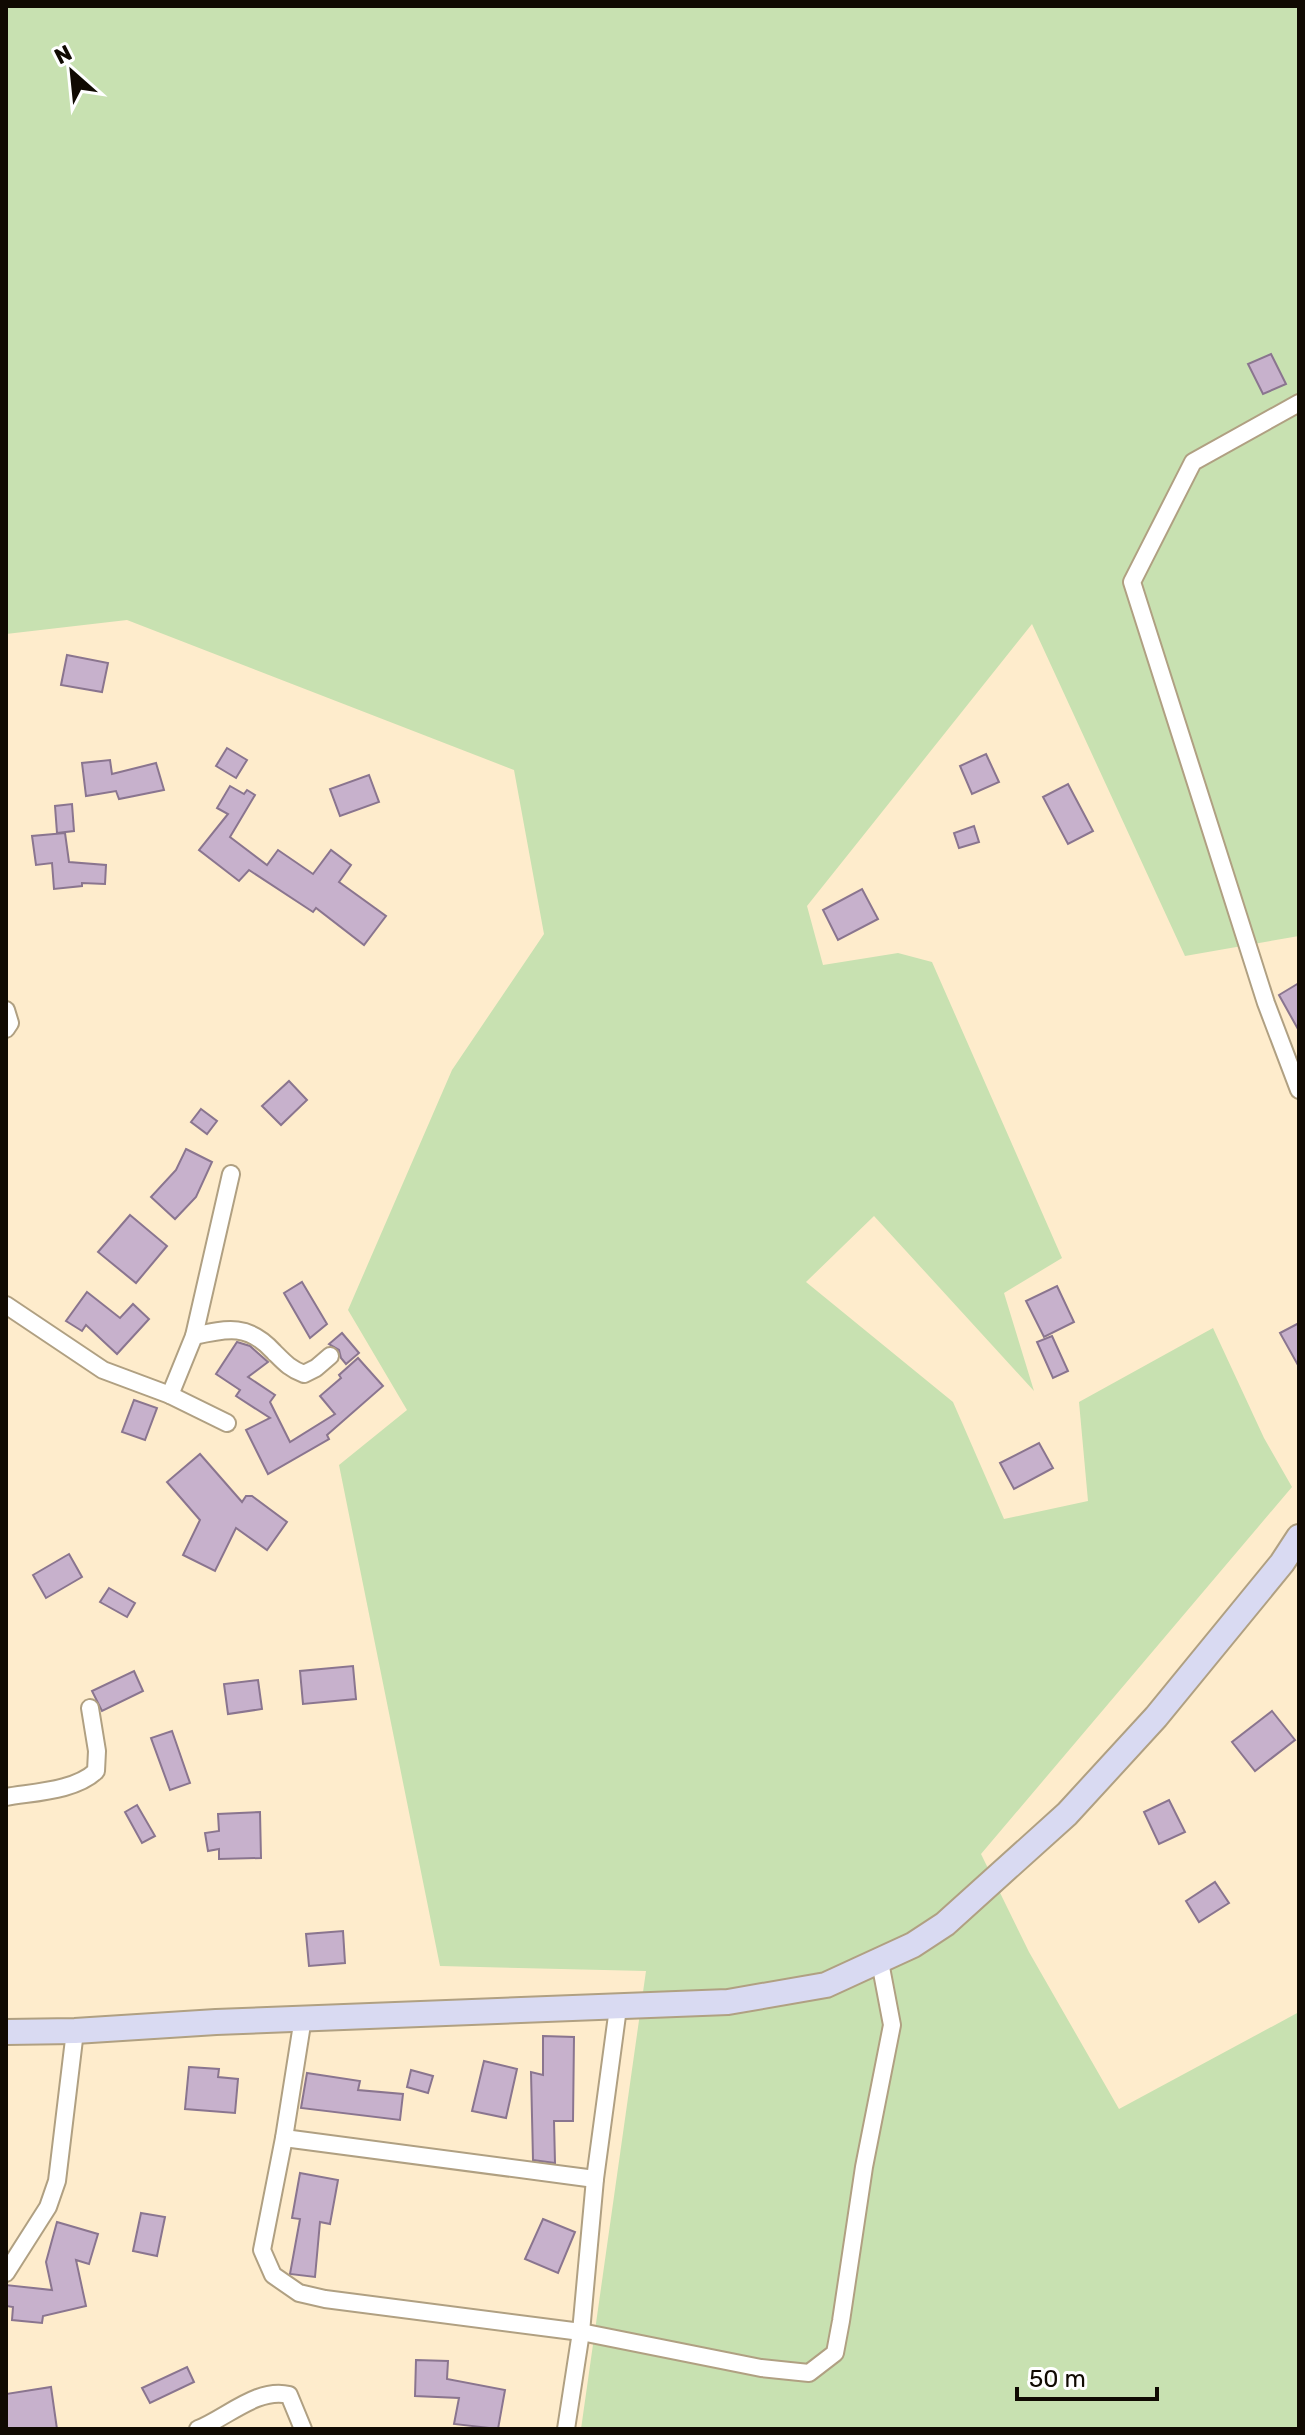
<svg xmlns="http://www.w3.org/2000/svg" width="1305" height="2435" font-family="Rubik,sans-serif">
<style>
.green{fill:#c8e1b1}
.building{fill:#c7b1cc;stroke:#8a758f;stroke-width:2}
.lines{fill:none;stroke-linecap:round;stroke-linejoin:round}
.street-casing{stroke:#b0a082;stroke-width:20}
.secondary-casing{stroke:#b0a082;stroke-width:28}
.street{stroke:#fff;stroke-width:16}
.secondary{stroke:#d9daf2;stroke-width:24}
</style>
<rect width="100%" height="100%" fill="#feeccc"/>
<path class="green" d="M6,6H1299V936L1185,956L1032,624L807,906L823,965L898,953L932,962L1062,1258L1004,1293L1034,1391L874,1216L806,1282L953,1402L1004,1519L1088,1501L1079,1402L1213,1328L1264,1438L1292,1487L981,1854L1029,1952L1119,2109L1299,2012V2429H581L646,1971L440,1966L339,1465L407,1410L348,1310L452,1070L544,934L514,770L127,620L6,634Z"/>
<g class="building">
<path d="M1271,354L1286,384L1263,394L1248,364Z"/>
<path d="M67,655L108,663L102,692L61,685Z"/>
<path d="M227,748L247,760L236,778L216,766Z"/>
<path d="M986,754L999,782L972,794L960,766Z"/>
<path d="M110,760L112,774L156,763L164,790L119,799L116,791L86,796L82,763Z"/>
<path d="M369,775L379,802L340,816L330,789Z"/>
<path d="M1068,784L1093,831L1068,844L1043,797Z"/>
<path d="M230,786L244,794L247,790L255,795L230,837L267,865L278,850L313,874L331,850L351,865L339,882L386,916L364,945L316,908L313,912L249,870L239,881L199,850L228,814L217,808Z"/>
<path d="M72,804L74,831L57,833L55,806Z"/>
<path d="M974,826L979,842L959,848L954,833Z"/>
<path d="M65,833L69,862L106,865L105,884L82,883V886L54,889L52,863L36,865L32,836Z"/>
<path d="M862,889L878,919L838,940L823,910Z"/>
<path d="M1299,983V1031L1279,995Z"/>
<path d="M289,1081L307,1100L281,1125L262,1106Z"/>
<path d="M201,1109L217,1121L207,1134L191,1122Z"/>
<path d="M186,1149L212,1162L196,1197L175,1219L151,1197L176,1170Z"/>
<path d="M130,1215L167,1246L136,1283L98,1252Z"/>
<path d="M302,1282L327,1324L310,1338L284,1293Z"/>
<path d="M1057,1286L1074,1322L1044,1337L1026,1301Z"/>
<path d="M87,1292L120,1318L133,1304L149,1319L117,1354L86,1325L82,1331L66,1321Z"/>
<path d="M1299,1323V1367L1280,1333Z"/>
<path d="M342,1333L359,1353L346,1364L341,1358L339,1350L329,1344Z"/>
<path d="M1052,1336L1068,1371L1053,1378L1037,1342Z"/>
<path d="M237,1342L250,1346L268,1362L248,1377L275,1395L270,1402L290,1442L335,1414L320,1396L341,1378L339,1375L358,1358L383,1386L327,1435L329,1439L268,1474L246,1430L270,1418L236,1396L240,1390L216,1374Z"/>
<path d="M134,1400L157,1408L145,1440L122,1432Z"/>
<path d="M1039,1443L1053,1468L1014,1489L1000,1463Z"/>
<path d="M200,1454L242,1502L246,1496H252L287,1522L267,1550L236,1528L215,1571L183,1555L200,1520L167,1482Z"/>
<path d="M69,1554L82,1577L46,1598L33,1575Z"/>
<path d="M109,1588L135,1603L127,1617L100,1602Z"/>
<path d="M353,1666L356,1699L303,1704L300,1671Z"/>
<path d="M134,1671L143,1691L102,1711L92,1691Z"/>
<path d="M258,1680L262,1709L228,1714L224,1684Z"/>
<path d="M1272,1711L1295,1740L1255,1771L1232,1742Z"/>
<path d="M172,1731L190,1783L170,1790L151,1738Z"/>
<path d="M1169,1800L1185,1832L1159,1844L1144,1812Z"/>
<path d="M137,1805L155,1836L142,1843L125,1812Z"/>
<path d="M260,1812L261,1858L219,1859V1849L208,1851L205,1833L219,1831L218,1814Z"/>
<path d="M1215,1882L1229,1903L1199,1922L1186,1901Z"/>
<path d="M343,1931L345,1963L309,1966L306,1934Z"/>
<path d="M543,2036L574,2037L573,2121H554L555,2163L533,2160L531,2072L543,2075Z"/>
<path d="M484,2061L517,2069L506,2118L472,2111Z"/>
<path d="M189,2067L219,2069L218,2077L238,2079L235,2113L185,2109Z"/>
<path d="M411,2070L433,2076L428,2093L407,2087Z"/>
<path d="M307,2073L360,2081L358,2090L403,2094L400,2120L301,2108Z"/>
<path d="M300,2173L338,2180L330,2224L320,2222L315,2277L290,2274L300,2219L292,2218Z"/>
<path d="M141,2213L165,2217L157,2256L133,2251Z"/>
<path d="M543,2219L575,2232L558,2273L525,2259Z"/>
<path d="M57,2222L98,2234L89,2264L76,2260L86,2306L43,2316L42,2323L12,2320L13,2307L6,2306V2285L52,2290L46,2262Z"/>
<path d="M416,2360L448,2361L447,2379L505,2390L498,2429L454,2424L459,2398L415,2396Z"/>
<path d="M187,2367L194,2382L150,2403L142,2388Z"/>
<path d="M51,2387L57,2429H6V2394Z"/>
</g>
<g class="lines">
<defs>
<g id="street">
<path d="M1299,403L1193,462L1132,582L1266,1003L1299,1090"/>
<path d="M6,1010L10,1023L6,1029"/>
<path d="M6,1305L103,1370L170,1395L227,1423"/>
<path d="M194,1336C228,1328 249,1324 274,1352C284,1362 290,1369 304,1374L316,1368L330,1356"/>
<path d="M170,1395L194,1336L231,1174"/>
<path d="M6,1797C34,1792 75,1791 96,1771L97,1751L90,1708"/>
<path d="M303,2018L284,2138L262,2250L273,2275L299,2293L325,2299L581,2332L761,2368L809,2373L835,2353L841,2321L864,2167L892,2025L880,1962"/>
<path d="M284,2138L595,2179"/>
<path d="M6,2273L48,2207L57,2181L75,2031"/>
<path d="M198,2429C226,2418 258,2387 289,2395L303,2429"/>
<path d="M566,2429L581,2332L595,2179L618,2008"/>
</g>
<path id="secondary" d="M6,2032L75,2031L216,2022L728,2002L826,1985L913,1945L945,1924L1067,1814L1156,1717L1282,1563L1299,1537"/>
</defs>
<use href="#street" class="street-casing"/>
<use href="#secondary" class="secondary-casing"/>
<use href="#street" class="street"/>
<use href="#secondary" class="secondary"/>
</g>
<rect width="1305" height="2435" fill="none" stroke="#100a02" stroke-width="16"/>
<g transform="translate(72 72) rotate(333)" stroke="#ffffff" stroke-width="6" paint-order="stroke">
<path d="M0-6L14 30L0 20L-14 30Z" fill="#100a02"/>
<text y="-12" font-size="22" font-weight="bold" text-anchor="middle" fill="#100a02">N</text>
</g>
<path d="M1017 2387v12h140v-12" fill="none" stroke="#100a02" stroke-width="4"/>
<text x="1029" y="2387" font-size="24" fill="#100a02" stroke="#ffffff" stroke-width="6" paint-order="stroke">50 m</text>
</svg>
